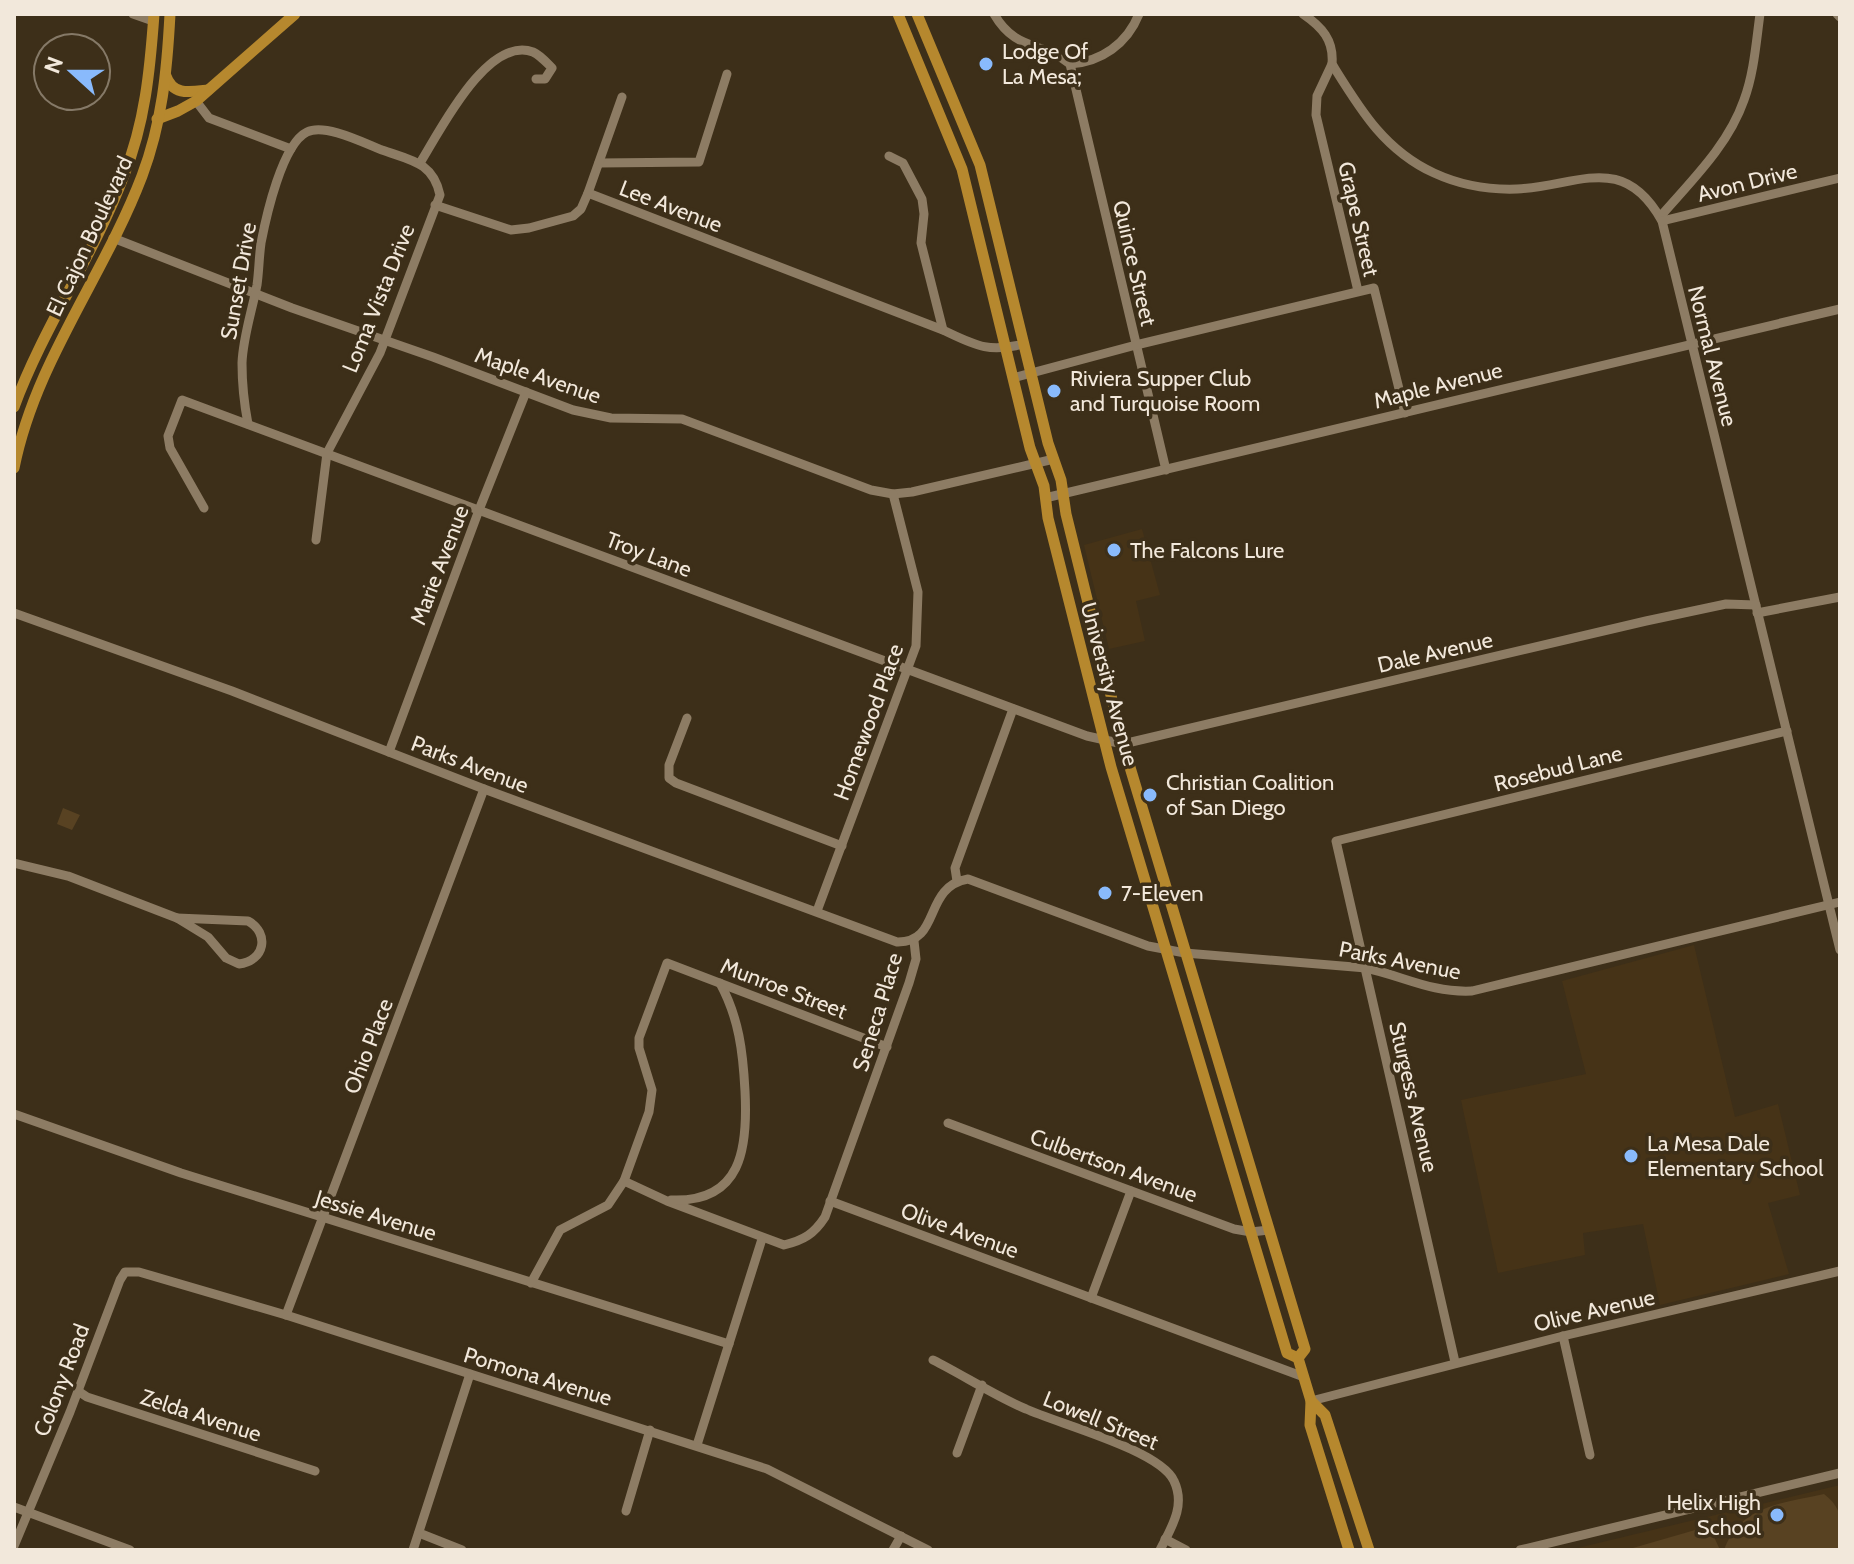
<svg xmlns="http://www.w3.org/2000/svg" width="1854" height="1564" font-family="Cabin,sans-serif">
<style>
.built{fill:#463317}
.green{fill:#584222}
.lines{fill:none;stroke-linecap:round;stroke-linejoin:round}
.minor{stroke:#8d7c64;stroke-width:9}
.major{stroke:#b6882e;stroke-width:11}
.poi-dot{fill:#89bafc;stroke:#3d2f19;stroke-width:3}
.labels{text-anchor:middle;stroke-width:7;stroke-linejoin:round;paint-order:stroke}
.poi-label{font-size:22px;fill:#f2e8db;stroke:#3d2f19;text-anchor:start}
.street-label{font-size:22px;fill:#f2e8db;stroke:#3d2f19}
</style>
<rect width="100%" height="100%" fill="#3d2f19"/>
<g class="built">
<path d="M1142,529L1160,595L1136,601L1145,641L1109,649L1084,545Z"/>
<path d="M1694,945L1735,1117L1778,1104L1800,1195L1768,1203L1789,1274L1660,1305L1643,1224L1583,1233L1585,1255L1498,1273L1461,1100L1586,1074L1562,981Z"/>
<path d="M1840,1485V1550H1570L1590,1545Z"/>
</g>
<g class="green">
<path d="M63,808L80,815L72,830L57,824Z"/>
<path d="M1824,1494C1846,1511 1840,1525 1840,1550H1724C1740,1505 1784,1503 1824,1494Z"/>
<path d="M1709,1526L1720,1550H1626Z"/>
</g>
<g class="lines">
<g class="minor">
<path d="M133,14L153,21"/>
<path d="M994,14C1016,52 1042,41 1070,64C1101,62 1127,44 1139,14"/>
<path d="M1303,14C1322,27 1334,40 1332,64C1360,109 1384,150 1434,173C1460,185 1489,190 1517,189C1578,186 1623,151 1662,221L1840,950"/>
<path d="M1837,14L1840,17"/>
<path d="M1070,64L1166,470"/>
<path d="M1332,64L1317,96L1316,115L1358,291"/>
<path d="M196,101L209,118L291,149"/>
<path d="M889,156L903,163L922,199L924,214L921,243L943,330"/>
<path d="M420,163C439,133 487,35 533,52C540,55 546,62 552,68L545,79H536"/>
<path d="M599,163L699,162L727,74"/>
<path d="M588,193L943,330C975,345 987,353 1024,344"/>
<path d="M435,205L511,230L529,228L573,216L581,209L588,193L622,97"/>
<path d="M1660,217C1691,181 1728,146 1744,100C1754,73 1756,43 1760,14"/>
<path d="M1662,221L1840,178"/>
<path d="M113,238L292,308L433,357L573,410L611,418L682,419L871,490L893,494L912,492L1054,459"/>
<path d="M1013,378L1136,345L1374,288L1405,413"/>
<path d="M248,424C244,403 242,384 242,363C243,337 252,311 257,285C259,271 259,257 261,243C266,217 282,144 307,132C325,123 364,143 382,150C410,160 433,162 440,195L380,353L327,453L316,540"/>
<path d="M1045,498L1840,309"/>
<path d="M204,508L170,448L168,436L182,400L1087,736L1123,744L1646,621L1726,604L1756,605"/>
<path d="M14,613L232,691L484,789L897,942C942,943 922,887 968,879L1148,946L1185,953L1366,968C1403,976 1432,993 1472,991L1840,902"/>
<path d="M1757,613L1840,597"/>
<path d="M687,718L669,765V778L676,783L842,846"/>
<path d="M389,752L479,510L526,392"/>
<path d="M14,863L68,876L177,918"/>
<path d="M957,881L955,868L1013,709"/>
<path d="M817,911L916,646L918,592L893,494"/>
<path d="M177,918L248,921C270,933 265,961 239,964L226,958L208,937Z"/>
<path d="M14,1114L181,1173L729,1344"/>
<path d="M948,1123L1234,1229L1251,1232L1269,1230"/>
<path d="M624,1181L667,1201L784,1245C804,1240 814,1234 825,1217L909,983L916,959L914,941"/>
<path d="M671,1200C742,1203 748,1148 745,1091C743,1052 739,1018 720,983"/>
<path d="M830,1201L1304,1377"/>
<path d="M531,1283L560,1230L608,1205L624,1181L649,1112L652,1090L639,1048V1038L667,963L887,1047"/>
<path d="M1091,1298L1131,1191"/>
<path d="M286,1315L484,789"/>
<path d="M1563,1336L1590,1455"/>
<path d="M933,1360C963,1375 995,1396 1026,1409C1059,1424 1160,1450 1174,1481C1186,1506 1171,1528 1160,1550"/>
<path d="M1455,1362L1336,841L1787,731"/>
<path d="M78,1391L87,1397L315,1471"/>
<path d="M1311,1401L1563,1336L1840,1271"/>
<path d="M697,1445L762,1239"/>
<path d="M957,1453L982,1385"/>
<path d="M14,1507L130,1550"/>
<path d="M626,1511L650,1430"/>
<path d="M419,1533L462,1550"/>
<path d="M1165,1539L1186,1550"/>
<path d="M14,1546L70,1412L120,1280L125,1272H139L286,1315L767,1469L928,1550"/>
<path d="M413,1550L470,1374"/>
<path d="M893,1550L901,1536"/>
<path d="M1520,1550L1840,1473"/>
</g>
<g class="major">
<path d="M898,14L962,169L1030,448L1044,486L1048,518L1111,767L1287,1353L1298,1358L1311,1401L1310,1425L1349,1550"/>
<path d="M917,14L980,165L1048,443L1061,480L1066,514L1123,744L1305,1349L1298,1358"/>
<path d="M166,76C173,96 190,92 208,90"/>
<path d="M157,119L178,111L196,101L295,14"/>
<path d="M14,407C44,326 94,255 124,175C145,123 150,70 154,14"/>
<path d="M14,468C35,362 104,276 142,176C162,123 167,71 170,14"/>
<path d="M1311,1401L1325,1415L1369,1550"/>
</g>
</g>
<g class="poi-dot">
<circle cx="986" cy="64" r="8"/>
<circle cx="1054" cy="391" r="8"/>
<circle cx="1114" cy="550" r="8"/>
<circle cx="1150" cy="795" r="8"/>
<circle cx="1105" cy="893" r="8"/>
<circle cx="1631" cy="1156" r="8"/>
<circle cx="1777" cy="1515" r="8"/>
</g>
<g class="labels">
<g class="poi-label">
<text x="1002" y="59">Lodge Of<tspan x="1002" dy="25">La Mesa;</tspan></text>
<text x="1070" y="386">Riviera Supper Club<tspan x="1070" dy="25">and Turquoise Room</tspan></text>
<text x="1130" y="558">The Falcons Lure</text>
<text x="1166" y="790">Christian Coalition<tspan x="1166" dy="25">of San Diego</tspan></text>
<text x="1121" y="901">7-Eleven</text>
<text x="1647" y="1151">La Mesa Dale<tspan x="1647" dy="25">Elementary School</tspan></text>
<text x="1761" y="1510" text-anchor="end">Helix High<tspan x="1761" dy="25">School</tspan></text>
</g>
<g class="street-label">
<text transform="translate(1747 182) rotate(-14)" y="8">Avon Drive</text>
<text transform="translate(671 206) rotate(21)" y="8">Lee Avenue</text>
<text transform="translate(1359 219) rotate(77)" y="8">Grape Street</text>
<text transform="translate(89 236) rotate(-65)" y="8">El Cajon Boulevard</text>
<text transform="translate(1135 263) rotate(77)" y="8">Quince Street</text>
<text transform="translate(238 281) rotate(-80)" y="8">Sunset Drive</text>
<text transform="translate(378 298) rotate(-68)" y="8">Loma Vista Drive</text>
<text transform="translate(1713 356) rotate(76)" y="8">Normal Avenue</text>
<text transform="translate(538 375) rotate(19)" y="8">Maple Avenue</text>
<text transform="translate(1438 385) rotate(-14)" y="8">Maple Avenue</text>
<text transform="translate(649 554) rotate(21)" y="8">Troy Lane</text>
<text transform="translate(439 565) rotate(-69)" y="8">Marie Avenue</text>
<text transform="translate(1435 652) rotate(-13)" y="8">Dale Avenue</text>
<text transform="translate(1110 684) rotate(75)" y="8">University Avenue</text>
<text transform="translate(868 722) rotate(-70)" y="8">Homewood Place</text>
<text transform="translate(470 764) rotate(21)" y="8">Parks Avenue</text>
<text transform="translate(1558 768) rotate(-14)" y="8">Rosebud Lane</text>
<text transform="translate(1400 960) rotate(11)" y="8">Parks Avenue</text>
<text transform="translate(784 988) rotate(21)" y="8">Munroe Street</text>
<text transform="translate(877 1012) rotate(-73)" y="8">Seneca Place</text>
<text transform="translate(368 1046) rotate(-69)" y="8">Ohio Place</text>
<text transform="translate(1414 1097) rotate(77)" y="8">Sturgess Avenue</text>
<text transform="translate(1114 1165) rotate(20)" y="8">Culbertson Avenue</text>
<text transform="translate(376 1215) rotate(17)" y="8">Jessie Avenue</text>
<text transform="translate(960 1230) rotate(20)" y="8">Olive Avenue</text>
<text transform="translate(1594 1310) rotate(-13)" y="8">Olive Avenue</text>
<text transform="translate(538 1376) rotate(17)" y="8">Pomona Avenue</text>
<text transform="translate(61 1380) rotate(-69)" y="8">Colony Road</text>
<text transform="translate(201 1415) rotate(18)" y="8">Zelda Avenue</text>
<text transform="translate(1101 1420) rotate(22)" y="8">Lowell Street</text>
</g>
</g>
<rect width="1854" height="1564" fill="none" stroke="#f2e8db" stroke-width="32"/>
<g transform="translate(72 72) rotate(291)"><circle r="38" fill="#3d2f19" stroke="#857967" stroke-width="2"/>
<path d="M0-6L14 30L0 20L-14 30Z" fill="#89bafc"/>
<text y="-12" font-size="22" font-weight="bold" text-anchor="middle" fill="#f2e8db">N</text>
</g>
</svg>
